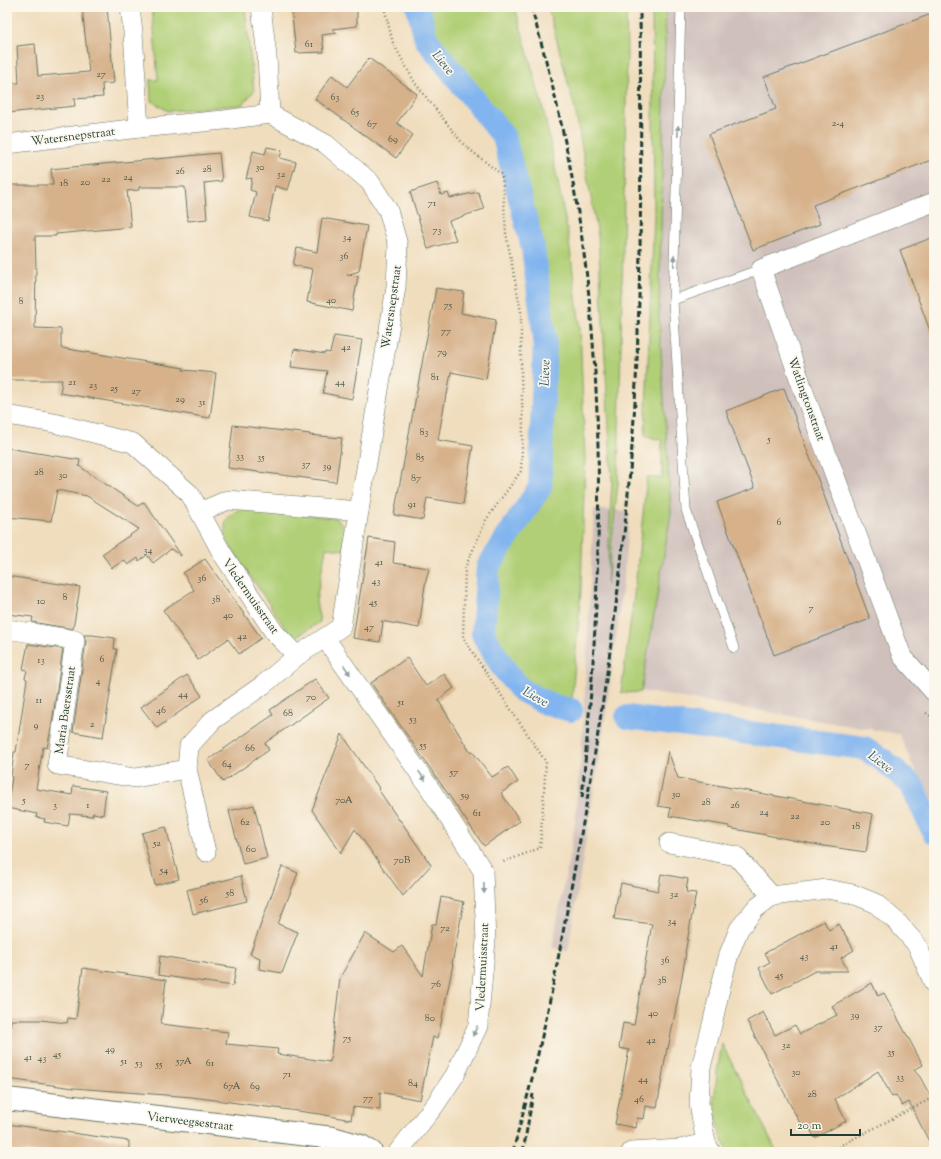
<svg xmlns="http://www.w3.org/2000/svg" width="941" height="1159" font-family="'Sorts Mill Goudy',serif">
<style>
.industrial{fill:#cfc0bb}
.green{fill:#b0cf76;stroke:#688655}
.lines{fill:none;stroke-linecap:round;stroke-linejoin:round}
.canal{stroke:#82b5ef;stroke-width:24}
.building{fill:#d6b18a}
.service-casing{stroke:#687564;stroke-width:10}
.minor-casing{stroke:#687564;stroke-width:20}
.tertiary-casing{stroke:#687564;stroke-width:24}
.path{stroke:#687564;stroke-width:2.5;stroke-dasharray:1 3;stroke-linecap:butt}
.service{stroke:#fff;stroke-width:9}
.minor{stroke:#fff;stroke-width:19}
.tertiary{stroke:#fff;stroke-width:22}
.rail{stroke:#1f3d34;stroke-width:3;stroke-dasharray:6 3;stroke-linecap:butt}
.oneway{fill:#8f9e9a}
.labels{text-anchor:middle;stroke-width:3.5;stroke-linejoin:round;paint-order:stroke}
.number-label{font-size:10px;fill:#4d5a4a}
.street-label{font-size:12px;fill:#1f3d34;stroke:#fbf7ec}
.water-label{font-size:13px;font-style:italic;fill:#385b63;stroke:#fbf7ec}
</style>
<rect width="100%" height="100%" fill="#fbf7ec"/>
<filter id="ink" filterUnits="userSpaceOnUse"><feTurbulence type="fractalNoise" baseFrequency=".025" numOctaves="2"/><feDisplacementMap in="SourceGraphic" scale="8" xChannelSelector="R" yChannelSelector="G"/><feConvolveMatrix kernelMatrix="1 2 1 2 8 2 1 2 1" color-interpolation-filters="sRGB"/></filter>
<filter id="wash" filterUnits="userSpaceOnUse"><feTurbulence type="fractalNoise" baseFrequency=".012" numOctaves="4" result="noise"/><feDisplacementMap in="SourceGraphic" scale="16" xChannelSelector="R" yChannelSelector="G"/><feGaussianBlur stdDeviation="0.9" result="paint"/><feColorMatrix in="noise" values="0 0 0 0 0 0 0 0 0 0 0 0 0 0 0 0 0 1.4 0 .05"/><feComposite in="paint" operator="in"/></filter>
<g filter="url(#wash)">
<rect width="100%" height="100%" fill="#f0ddbd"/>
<g class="industrial">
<path d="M666,7H934V813L899,734L641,691L671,513L659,318Z"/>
<path d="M594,509L611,510L608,574L615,510L629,511L624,573L617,631L603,733L568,951L552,948L574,830L582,741L587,649Z"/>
</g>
<g class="green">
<path d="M152,7H245L254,91L242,105L168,111L151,101L150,80H158Z"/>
<path d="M418,7H515L544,112L568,234L580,327L585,459L581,590L571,710L548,704L521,690L502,666L483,634L488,567L540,487L545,339L533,248L504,137L426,39Z"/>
<path d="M548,7H626L627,55L618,483L607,585L612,480L598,236L575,109Z"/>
<path d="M652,7H666L659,318L671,513L641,692L621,693L634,596L647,477L662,478V440L645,436L654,215Z"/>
<path d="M241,508L335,518C350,528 346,534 344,550L326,548L316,601L320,622L296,637L290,635L226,540C224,521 224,518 241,508Z"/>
<path d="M722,1044L777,1152H728L720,1134L714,1104L717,1072Z"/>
</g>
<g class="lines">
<g class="canal">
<path d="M418,7L426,39L504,137L533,248L545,339L540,487L488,567L483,634L502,666L521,690L548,704L571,710"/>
<path d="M627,717L864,748L883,760L911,784L934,832"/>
</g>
</g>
<g id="blocks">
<g class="building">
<path d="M82,7H107L114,83L102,84L103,97L74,99L75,106L7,113V83H19L17,46L35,44L38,76L89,72Z"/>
<path d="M291,7H319L320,12L357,7V26L332,29L337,33L322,35L324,52L296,53Z"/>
<path d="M934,13V159L813,205L820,224L753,250L709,134L776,109L764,77Z"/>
<path d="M369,58L417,94L397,123L413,135L396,158L315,99L332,75L347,87Z"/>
<path d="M267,147L282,150L280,158L296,162L288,190L275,186L268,221L250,217L256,192L250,190L252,178L246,179L253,151L265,154Z"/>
<path d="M219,153L222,181L204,183L207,219L188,221L185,187H139V190L127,191L131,227L56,234V236H35L36,267L35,328L61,329V348L184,368L183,370L216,373L210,418L60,393L62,380H7V185H53L51,169Z"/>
<path d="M437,183L441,195L448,193L450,198L478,192L484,209L449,221L456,240L428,249L410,192Z"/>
<path d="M322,218L367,226L359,271L347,275L358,276L352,311L307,302L313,269L293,265L297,248L317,252Z"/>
<path d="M934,237V336H932L900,250Z"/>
<path d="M436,288L464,292L461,313L496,320L486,379L451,372L447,395H446L438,440L473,446L463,504L427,498L423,520L394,515Z"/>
<path d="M334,336L362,340L352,399L323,393L327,371L291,367L294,349L325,354V352L330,353Z"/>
<path d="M784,388L870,619L774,655L717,502L755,488L726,411Z"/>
<path d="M233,425L310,434L309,435L342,438L336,482L228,468Z"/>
<path d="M7,448L80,460L79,466L138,506L144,502L181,555V556L171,549L153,563L147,555L139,561L138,558L128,565L124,560L112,568L102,554L139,529L87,496L57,490L51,521L7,517Z"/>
<path d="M369,538L395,542L393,563L429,568L425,585L419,628L381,621L383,623L380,642L353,638Z"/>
<path d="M205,559L261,638L239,654L228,639L198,660L163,610L194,590L183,573Z"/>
<path d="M7,576L80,587L73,629L32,622L33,617L7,614Z"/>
<path d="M84,635H92L115,638L114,649H117L103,737L73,732L86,642Z"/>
<path d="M28,644L63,649L51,729L47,748L43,747L36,789L72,795L73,786L106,791L103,815L93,813L92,816L70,814L68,826L44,822L45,819L36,817L37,814L7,808L12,777H11L14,752H16L27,679L25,678L27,670L23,669Z"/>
<path d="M407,658L426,686L444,674L454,688L438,700L470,752L472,751L492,777L508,767L518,782L501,793L520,821L484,846L371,683Z"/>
<path d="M187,675L202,696L157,728L141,707Z"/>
<path d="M315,679L329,698L265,743L269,750L223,782L208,760L273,715L270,710Z"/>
<path d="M342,734L379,788L378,789L399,820H400L431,865L403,896L355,829L341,853L312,810Z"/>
<path d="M668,751L678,778L873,814L866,852L824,846L729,828V826L669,816L671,808L658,806Z"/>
<path d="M254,805L267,858L243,864L229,811Z"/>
<path d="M166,827L179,879L155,885L142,833Z"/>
<path d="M282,866L298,873L278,924L298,932L282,973L259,969L260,958L250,954Z"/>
<path d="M661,874L688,879L686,892L696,893L685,953H686L680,988L668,1049L667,1048L657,1108L646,1106L644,1119L637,1118L636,1128L615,1124L629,1050L619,1048L623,1023L634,1025L652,924L614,919L617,900L621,883L658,891Z"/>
<path d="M241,876L247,901L193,914L187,890Z"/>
<path d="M441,897L464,902L452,964H453L438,1038L433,1037L420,1100L380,1092V1110L353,1107L351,1120L320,1114L192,1097L74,1088L7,1079V1045L8,1046L11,1020H40L67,1023L68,1018L76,1019L83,968L166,980L161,1024L228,1032L226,1044L278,1049L277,1054L330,1062L340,978L365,933L394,952L402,946L423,976L432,924H436Z"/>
<path d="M824,921L829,930L839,924L854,950L841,958L848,971H815L772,994L759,968L770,962L765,953Z"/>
<path d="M160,956L236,968L233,986L158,975Z"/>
<path d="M872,983L878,996L884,993L923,1065L914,1070L920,1077L934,1103V1151L909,1102L902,1106L896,1095L892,1097L878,1071L835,1099L846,1121L815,1138L808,1126L803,1129L747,1021L763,1012L775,1035L795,1025L800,1034L837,1015L832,1006Z"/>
<path d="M7,1124L129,1141V1152H7Z"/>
</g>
</g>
</g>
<g filter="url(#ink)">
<use href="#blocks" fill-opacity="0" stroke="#687564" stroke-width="1"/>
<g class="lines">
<defs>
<g id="service">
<path d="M673,300L681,7"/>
<path d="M734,648L686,510L673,300L761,269"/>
</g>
<g id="minor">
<path d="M130,7L133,32L139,128"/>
<path d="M261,7L267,56L270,114"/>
<path d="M7,144L139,128L224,120L270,114L326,144L370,182L388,210L398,245L396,287L359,511L341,627L297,656L263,685L213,720L189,746L187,769L206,852"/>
<path d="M934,202L761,269L806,398L902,656L934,692"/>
<path d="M7,415L54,423L133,443L190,494L222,553L274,632L297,656"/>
<path d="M200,512L228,500L359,511"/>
<path d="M7,629L75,640L57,765L135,778L187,769"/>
<path d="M325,638L429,787L483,871L486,941L478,1026L455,1075L435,1105L398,1152"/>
<path d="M669,843L736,856L772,896"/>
<path d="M631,1152L680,1149L706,1143"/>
<path d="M711,1152L706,1143L699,1104L701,1067L712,1025L721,985L729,954L739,929L755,909L772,896L827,889L853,894L875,903L897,922L917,945L934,984"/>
</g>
<path id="tertiary" d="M7,1099L333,1138L361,1146L371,1152"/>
</defs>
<use href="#service" class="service-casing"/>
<use href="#minor" class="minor-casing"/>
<use href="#tertiary" class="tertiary-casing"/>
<g class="path">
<path d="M384,7L393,43L415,83L464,145L502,175L506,233L521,312V375L523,425L521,471L486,520L465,568L463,638L546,762L540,848L501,863"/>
<path d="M926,713L934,718"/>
<path d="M828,1152L934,1097"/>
</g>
<use href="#service" class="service"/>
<use href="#minor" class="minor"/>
<use href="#tertiary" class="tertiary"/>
<g class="rail">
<path d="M531,7C561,108 582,213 591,318C602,442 600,567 591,691C588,727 585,763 582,799"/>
<path d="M513,1152C522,1116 532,1081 540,1045C556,977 567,908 580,840C606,695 626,549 635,402C642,270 641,139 640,7"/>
<path d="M523,1152L533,1094"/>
</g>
</g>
<defs><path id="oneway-solid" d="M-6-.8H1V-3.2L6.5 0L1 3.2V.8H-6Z"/></defs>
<g class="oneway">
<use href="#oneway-solid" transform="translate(678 131) rotate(-88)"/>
<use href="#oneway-solid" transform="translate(674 261) rotate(-88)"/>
<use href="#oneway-solid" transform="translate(347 670) rotate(56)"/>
<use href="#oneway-solid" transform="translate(422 776) rotate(55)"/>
<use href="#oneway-solid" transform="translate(484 888) rotate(88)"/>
<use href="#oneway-solid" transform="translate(475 1031) rotate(114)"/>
</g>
</g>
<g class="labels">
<g class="number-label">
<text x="309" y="47">61</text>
<text x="101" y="77">27</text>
<text x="40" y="99">23</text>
<text x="335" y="100">63</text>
<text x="355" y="115">65</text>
<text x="838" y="126">2-4</text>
<text x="372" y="127">67</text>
<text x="393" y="142">69</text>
<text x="260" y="170">30</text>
<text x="207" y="172">28</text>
<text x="180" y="174">26</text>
<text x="281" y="177">32</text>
<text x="128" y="180">24</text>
<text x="106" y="182">22</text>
<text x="85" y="185">20</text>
<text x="64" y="186">18</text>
<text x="432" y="206">71</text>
<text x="437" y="233">73</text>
<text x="347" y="240">34</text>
<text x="344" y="259">36</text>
<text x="331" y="303">40</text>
<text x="21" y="304">8</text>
<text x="448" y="308">75</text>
<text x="446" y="334">77</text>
<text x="346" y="350">42</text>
<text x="442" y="355">79</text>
<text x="435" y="380">81</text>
<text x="72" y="385">21</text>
<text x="340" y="385">44</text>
<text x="93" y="388">23</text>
<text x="114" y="391">25</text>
<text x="136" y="394">27</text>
<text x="180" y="402">29</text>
<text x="202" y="405">31</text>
<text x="424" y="435">83</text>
<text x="769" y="442">5</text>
<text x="240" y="459">33</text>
<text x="261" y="460">35</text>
<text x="420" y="460">85</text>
<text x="306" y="467">37</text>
<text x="327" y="469">39</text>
<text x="39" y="475">28</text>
<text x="63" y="478">30</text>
<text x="416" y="481">87</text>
<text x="412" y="507">91</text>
<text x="779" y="525">6</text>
<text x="148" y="553">34</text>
<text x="379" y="565">41</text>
<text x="202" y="581">36</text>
<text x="376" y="584">43</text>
<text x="65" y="600">8</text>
<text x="216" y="602">38</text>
<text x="41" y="604">10</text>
<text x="373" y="605">45</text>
<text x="811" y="611">7</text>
<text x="228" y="618">40</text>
<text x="369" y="630">47</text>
<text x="242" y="639">42</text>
<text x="102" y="662">6</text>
<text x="41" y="663">13</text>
<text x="98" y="684">4</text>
<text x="183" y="697">44</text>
<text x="311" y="700">70</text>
<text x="39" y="703">11</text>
<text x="401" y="705">51</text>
<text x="161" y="713">46</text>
<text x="288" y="716">68</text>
<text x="413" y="722">53</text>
<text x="92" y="727">2</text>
<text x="36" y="728">9</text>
<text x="423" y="748">55</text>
<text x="250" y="751">66</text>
<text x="227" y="767">64</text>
<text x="27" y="768">7</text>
<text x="454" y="775">57</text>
<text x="676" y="797">30</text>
<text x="465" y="798">59</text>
<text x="24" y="803">5</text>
<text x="344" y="803">70A</text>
<text x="706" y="805">28</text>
<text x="55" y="808">3</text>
<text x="88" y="808">1</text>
<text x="735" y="808">26</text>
<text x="764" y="815">24</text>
<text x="477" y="816">61</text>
<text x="795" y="819">22</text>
<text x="245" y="825">62</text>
<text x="825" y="825">20</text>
<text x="856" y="829">18</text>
<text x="157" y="846">52</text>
<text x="251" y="852">60</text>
<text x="402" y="863">70B</text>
<text x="164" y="873">54</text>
<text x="230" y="896">58</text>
<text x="674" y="897">32</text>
<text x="204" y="903">56</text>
<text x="672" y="924">34</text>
<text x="445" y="931">72</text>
<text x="834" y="949">41</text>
<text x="804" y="959">43</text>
<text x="665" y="963">36</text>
<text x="779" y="978">45</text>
<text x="662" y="983">38</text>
<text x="436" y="987">76</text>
<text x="653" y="1016">40</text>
<text x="855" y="1018">39</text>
<text x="430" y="1021">80</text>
<text x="878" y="1030">37</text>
<text x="347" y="1041">75</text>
<text x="651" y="1043">42</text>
<text x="786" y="1048">32</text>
<text x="110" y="1052">49</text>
<text x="891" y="1055">35</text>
<text x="57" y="1057">45</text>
<text x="28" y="1060">41</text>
<text x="42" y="1061">43</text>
<text x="124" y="1064">51</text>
<text x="184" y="1064">57A</text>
<text x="139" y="1066">53</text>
<text x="210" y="1066">61</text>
<text x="159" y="1067">55</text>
<text x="796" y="1075">30</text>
<text x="287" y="1077">71</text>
<text x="900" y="1080">33</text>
<text x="643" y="1082">44</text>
<text x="413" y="1086">84</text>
<text x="232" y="1089">67A</text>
<text x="255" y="1089">69</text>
<text x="812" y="1097">28</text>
<text x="368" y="1101">77</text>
<text x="639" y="1102">46</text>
</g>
<g class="street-label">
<text transform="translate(73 136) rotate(-7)" y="4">Watersnepstraat</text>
<text transform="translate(391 307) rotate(-82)" y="4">Watersnepstraat</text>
<text transform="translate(807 399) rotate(70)" y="4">Watlingtonstraat</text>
<text transform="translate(251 596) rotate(55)" y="4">Vledermuisstraat</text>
<text transform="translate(65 710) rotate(-82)" y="4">Maria Baersstraat</text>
<text transform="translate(482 967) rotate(-87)" y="4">Vledermuisstraat</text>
<text transform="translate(190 1121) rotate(7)" y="4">Vierweegsestraat</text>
</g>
<g class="water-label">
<text transform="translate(444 62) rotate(51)" y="5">Lieve</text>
<text transform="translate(544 373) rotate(-88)" y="5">Lieve</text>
<text transform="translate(536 696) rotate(29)" y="5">Lieve</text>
<text transform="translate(881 761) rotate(37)" y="5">Lieve</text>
</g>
</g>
<rect width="941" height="1159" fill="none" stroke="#fbf7ec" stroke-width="24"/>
<path d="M791 1129v6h69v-6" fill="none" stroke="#1f3d34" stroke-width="2"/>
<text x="797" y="1129" font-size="12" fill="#1f3d34" stroke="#fbf7ec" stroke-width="3" paint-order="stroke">20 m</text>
</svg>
